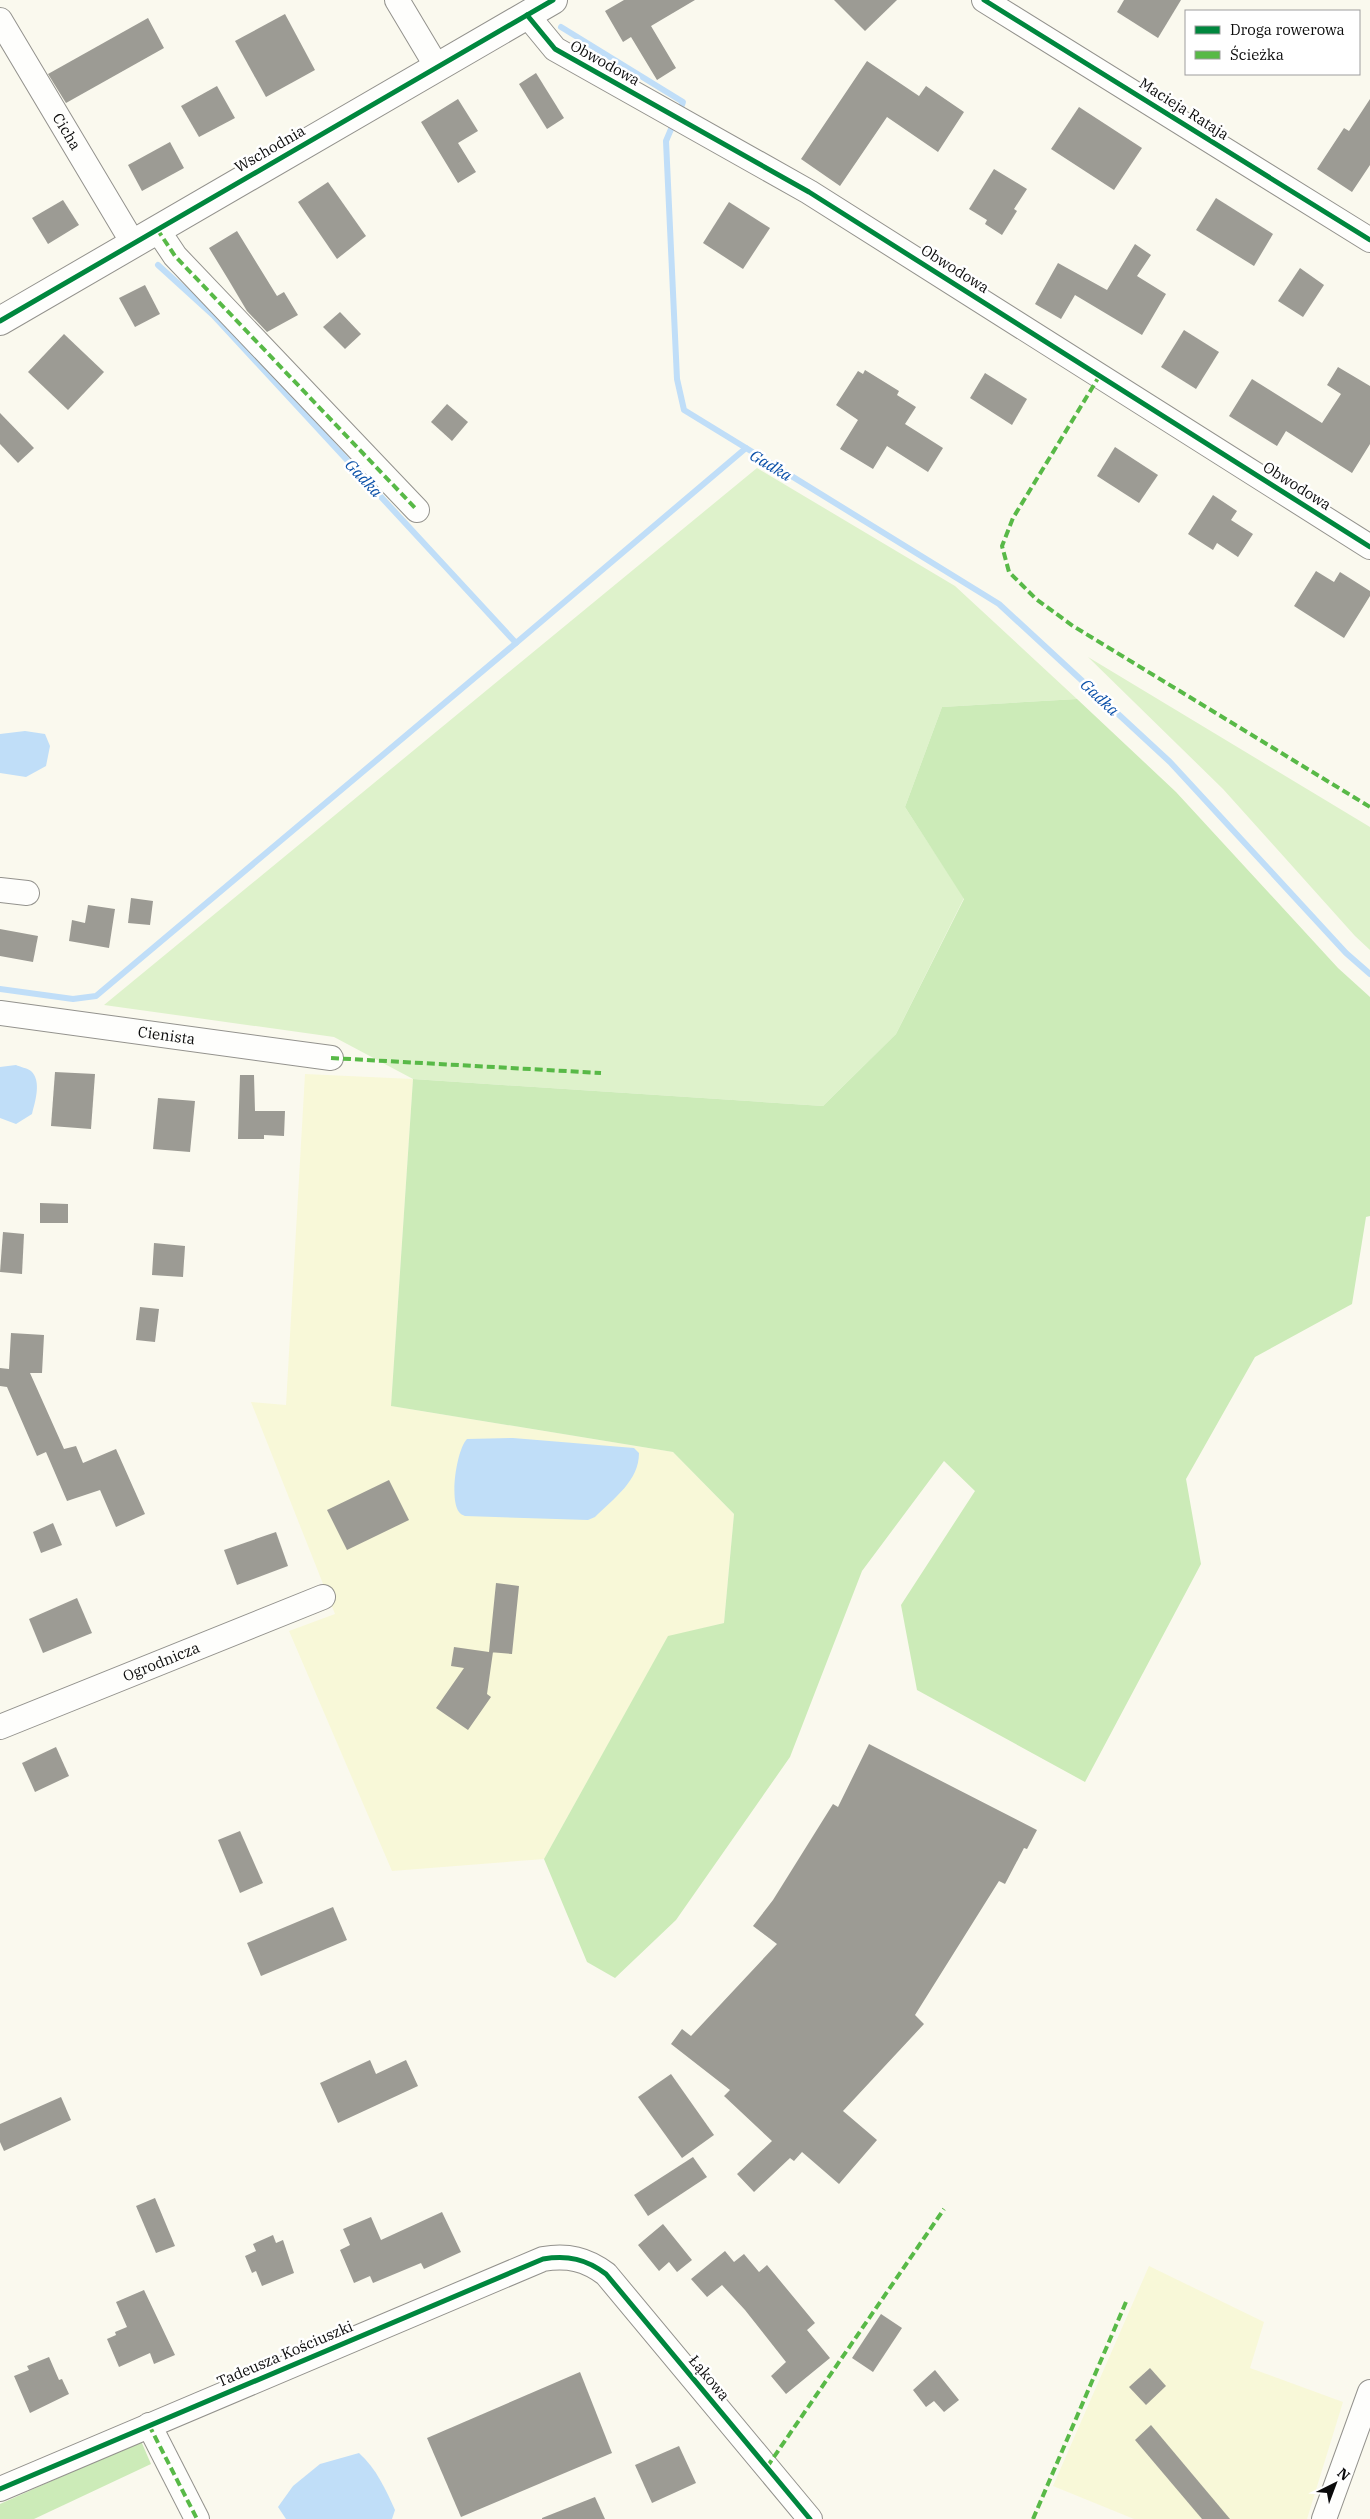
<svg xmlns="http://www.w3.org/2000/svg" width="1370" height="2519" font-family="'IBM Plex Serif',serif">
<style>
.farmland{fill:#f8f8d8}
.green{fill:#def2cb}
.forest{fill:#ccebb8}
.water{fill:#c0def8}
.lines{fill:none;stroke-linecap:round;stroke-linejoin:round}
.stream{stroke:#c0def8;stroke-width:6}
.building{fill:#9c9b94}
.minor-casing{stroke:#93928d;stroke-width:26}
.tertiary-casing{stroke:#93928d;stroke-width:30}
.minor{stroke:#fefefc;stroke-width:24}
.tertiary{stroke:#fefefc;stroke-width:28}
.quiet{stroke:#58b947;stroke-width:4;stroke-dasharray:8 4;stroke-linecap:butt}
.cycleway-casing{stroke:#fff;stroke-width:8}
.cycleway{stroke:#00873e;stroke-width:5}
.labels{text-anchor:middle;stroke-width:5;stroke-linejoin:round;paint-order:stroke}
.street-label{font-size:15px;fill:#0b0b0b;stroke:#fff}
.water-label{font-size:16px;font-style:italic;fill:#094fa8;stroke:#fff}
</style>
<rect width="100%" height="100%" fill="#faf9ee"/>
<g class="farmland">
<path d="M305,1074L413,1079L391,1406L673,1452L734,1514L724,1623L668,1637L544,1859L392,1871L289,1631L335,1614L251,1402L286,1405Z"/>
<path d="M1149,2266L1264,2322L1250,2368L1343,2402L1307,2519H1134L1053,2486Z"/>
</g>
<g class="green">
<path d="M757,468L955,586L1077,699L942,707L905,807L964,898L896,1034L823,1106L413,1079L334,1037L104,1005Z"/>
<path d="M1088,657L1370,827V950L1355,936L1223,789Z"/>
</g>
<g class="forest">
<path d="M1077,699L1176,792L1338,968L1370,997V1216L1366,1217L1352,1304L1255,1357L1186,1479L1201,1564L1085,1782L917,1690L901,1605L975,1491L944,1461L862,1571L790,1757L676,1920L615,1978L587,1962L544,1859L668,1636L724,1623L734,1514L673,1452L391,1406L413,1079L823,1106L896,1034L964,899L905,807L942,707Z"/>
<path d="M141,2441L151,2464L34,2519H0V2504Z"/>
</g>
<g class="water">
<path d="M25,731L45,734L50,746L46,766L26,777L0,773V734Z"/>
<path d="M16,1065C20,1067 27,1068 31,1071C42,1081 35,1102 32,1114L16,1124L0,1118V1067Z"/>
<path d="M513,1438L634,1448L639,1453C639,1481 614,1498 595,1517L588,1520L465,1516C463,1515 460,1514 459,1512C449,1499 457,1449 467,1439Z"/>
<path d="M359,2453C376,2468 386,2490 395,2510L392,2519H286L278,2507L293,2486L320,2464Z"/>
</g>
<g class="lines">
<g class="stream">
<path d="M561,27L683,102L679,113"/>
<path d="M674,122L666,141L677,379L684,410L746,448"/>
<path d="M158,265L213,315L516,643L746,448L999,604L1170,762L1346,953L1370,974"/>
<path d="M0,989L73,999L96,996L516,643"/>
</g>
</g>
<g class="building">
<path d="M624,0H695L651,26L676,68L657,80L631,37L623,42L605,11Z"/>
<path d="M834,0H897L865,31Z"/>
<path d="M1124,0H1181L1158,38L1117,12Z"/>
<path d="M285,14L315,70L266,97L235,41Z"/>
<path d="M148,18L164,48L66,103L48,74Z"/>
<path d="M867,61L919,96L926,86L964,112L938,152L887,117L840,186L801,159Z"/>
<path d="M536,73L564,118L547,129L519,84Z"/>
<path d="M217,86L235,118L199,137L181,106Z"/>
<path d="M458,99L478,131L458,143L476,172L458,183L421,122Z"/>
<path d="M1370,99V165L1352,192L1317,169L1344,128L1349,131Z"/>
<path d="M1079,107L1142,148L1114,190L1051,149Z"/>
<path d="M170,142L184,168L142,191L128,165Z"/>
<path d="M994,169L1027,189L1014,209L1017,211L1002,235L985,224L987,220L969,209Z"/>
<path d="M328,182L366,236L337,259L298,202Z"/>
<path d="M1216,198L1273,234L1254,266L1196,230Z"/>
<path d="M63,200L79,225L48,244L32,218Z"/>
<path d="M729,202L770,228L743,269L703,243Z"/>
<path d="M237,231L277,296L284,292L298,315L267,332L247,311L228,279L230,277L228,279L209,248Z"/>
<path d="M1135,244L1151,255L1137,276L1166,294L1142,335L1075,295L1061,319L1035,304L1058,263L1107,290Z"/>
<path d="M1300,268L1324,285L1303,317L1278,301Z"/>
<path d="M145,285L160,314L135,327L119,298Z"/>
<path d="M340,312L361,334L345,349L323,327Z"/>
<path d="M1184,330L1219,352L1196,389L1161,367Z"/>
<path d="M64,334L104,372L68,410L28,372Z"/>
<path d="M1338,367L1370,386V444L1352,473L1286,431L1277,446L1229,416L1252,379L1322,423L1341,394L1327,385Z"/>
<path d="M865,370L899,391L897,395L916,407L905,424L943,448L928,472L887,446L873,469L840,449L858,420L836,405L858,371L863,374Z"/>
<path d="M985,373L1027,399L1012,425L970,398Z"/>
<path d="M447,404L468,422L452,441L431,422Z"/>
<path d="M0,413L34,448L18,463L0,444Z"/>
<path d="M1115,447L1158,475L1139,503L1097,476Z"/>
<path d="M1213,495L1237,511L1231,520L1253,534L1238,557L1217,543L1213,550L1188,534Z"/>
<path d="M1316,571L1334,582L1340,572L1370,591V596L1344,638L1294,606Z"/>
<path d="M131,898L153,901L150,925L128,923Z"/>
<path d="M88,905L115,909L109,948L69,941L72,920L85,923Z"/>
<path d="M0,929L38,936L33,962L0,956Z"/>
<path d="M55,1072L95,1074L91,1129L51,1126Z"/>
<path d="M240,1075H254L255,1111H285L284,1136L264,1135V1139H238Z"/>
<path d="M158,1098L195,1101L190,1152L153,1149Z"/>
<path d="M40,1203L68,1204V1223H40Z"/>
<path d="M3,1232L24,1234L22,1274L0,1272Z"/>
<path d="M154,1243L185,1246L183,1277L152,1275Z"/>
<path d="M140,1307L159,1309L155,1342L136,1340Z"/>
<path d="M11,1333L44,1335L42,1373H30L64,1449L76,1446L83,1463L116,1449L145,1514L116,1527L100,1490L67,1501L46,1452L37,1456L7,1387L0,1386V1368L9,1369Z"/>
<path d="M389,1480L409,1520L347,1550L327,1510Z"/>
<path d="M53,1523L62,1545L41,1553L33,1532Z"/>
<path d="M276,1532L288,1566L237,1585L224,1550Z"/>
<path d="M496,1583L519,1586L512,1654L489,1652H493L487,1694L491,1697L468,1730L436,1708L464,1668L451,1666L454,1647L489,1652Z"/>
<path d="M77,1598L92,1633L43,1653L29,1619Z"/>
<path d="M869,1744L1037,1830L1027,1849L1024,1848L1005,1884L999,1881L915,2015L924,2024L843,2111L877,2140L839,2184L802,2152L794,2161L790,2158L754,2192L737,2174L772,2141L724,2096L730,2090L671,2044L682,2029L691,2036L777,1944L753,1926L773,1900L833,1804L838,1807Z"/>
<path d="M56,1747L69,1776L35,1792L22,1763Z"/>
<path d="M240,1831L263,1883L240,1893L218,1840Z"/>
<path d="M333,1907L347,1940L261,1976L247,1943Z"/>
<path d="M370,2060L376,2074L406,2060L418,2086L338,2123L320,2083Z"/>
<path d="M671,2074L714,2135L682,2158L638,2097Z"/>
<path d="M61,2097L71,2120L4,2151L0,2142V2124Z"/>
<path d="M693,2157L707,2177L648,2216L634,2195Z"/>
<path d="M155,2198L175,2246L156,2253L136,2206Z"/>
<path d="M442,2212L461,2252L424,2269L421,2263L373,2283L370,2276L354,2283L340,2250L350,2245L343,2229L371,2217L381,2240Z"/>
<path d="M663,2224L692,2260L677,2272L669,2262L659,2271L638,2245Z"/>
<path d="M273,2235L276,2243L283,2240L294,2273L262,2286L256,2271L252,2273L245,2256L256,2251L253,2244Z"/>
<path d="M725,2251L734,2262L744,2254L759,2272L767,2265L815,2323L807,2330L830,2358L786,2394L771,2376L786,2362L745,2310L722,2285L707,2297L691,2279Z"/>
<path d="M144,2290L175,2355L154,2364L150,2353L119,2367L107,2339L116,2335L115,2332L127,2327L116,2302Z"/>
<path d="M881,2314L902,2328L873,2372L852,2358Z"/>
<path d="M49,2357L59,2380L62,2379L69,2394L30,2413L14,2376L29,2370L27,2366Z"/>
<path d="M1150,2368L1166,2386L1146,2405L1129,2387Z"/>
<path d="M935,2370L959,2400L944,2412L934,2401L926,2407L913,2390Z"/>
<path d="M580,2372L612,2453L461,2517L427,2438Z"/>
<path d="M1151,2425L1230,2519H1202L1135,2440Z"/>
<path d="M679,2446L696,2483L652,2503L635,2465Z"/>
<path d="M595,2497L605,2519H542V2518Z"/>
</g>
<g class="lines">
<defs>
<g id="minor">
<path d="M397,0L437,67"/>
<path d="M984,0L1370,240"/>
<path d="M527,15L555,49L809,192L1370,547"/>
<path id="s1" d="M0,20L133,243"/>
<path d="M157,229L175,256L417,510"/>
<path d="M0,890L27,893"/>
<path id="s2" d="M0,1013L331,1058"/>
<path id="s3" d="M0,1727L323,1597"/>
<path d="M149,2425L197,2519"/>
<path d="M0,2489L543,2259C568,2255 586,2259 606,2274L810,2519"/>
<path d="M1324,2519L1370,2392"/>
</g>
<path id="tertiary" d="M0,321L553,0"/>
</defs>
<use href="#minor" class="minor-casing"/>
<use href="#tertiary" class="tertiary-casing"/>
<use href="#minor" class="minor"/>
<use href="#tertiary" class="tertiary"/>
<g class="quiet">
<path d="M157,229L175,256L417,510"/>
<path d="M1100,375L1013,518L1002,546L1009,572L1036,599L1073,626L1370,807"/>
<path d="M331,1058L601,1073"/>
<path d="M149,2425L197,2519"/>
<path d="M767,2467L944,2209"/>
<path d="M1033,2519L1126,2302"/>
</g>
<defs>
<g id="cycleway">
<path d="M984,0L1370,240"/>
<path d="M527,15L555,49L809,192L1370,547"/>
<path d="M0,321L553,0"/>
<path d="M0,2489L543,2259C568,2255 586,2259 606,2274L810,2519"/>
</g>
</defs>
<use href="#cycleway" class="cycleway-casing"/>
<use href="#cycleway" class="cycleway"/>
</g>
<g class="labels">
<g class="street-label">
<text transform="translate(605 63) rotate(29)" y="5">Obwodowa</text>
<text transform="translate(1184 109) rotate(32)" y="5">Macieja Rataja</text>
<text dy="5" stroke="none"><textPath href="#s1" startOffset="130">Cicha</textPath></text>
<text transform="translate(270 149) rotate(-30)" y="5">Wschodnia</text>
<text transform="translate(955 269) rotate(32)" y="5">Obwodowa</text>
<text transform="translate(1297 486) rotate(32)" y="5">Obwodowa</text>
<text dy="5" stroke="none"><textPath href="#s2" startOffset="168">Cienista</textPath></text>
<text dy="5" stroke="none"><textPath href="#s3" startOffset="174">Ogrodnicza</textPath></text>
<text transform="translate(285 2354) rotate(-23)" y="5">Tadeusza Kościuszki</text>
<text transform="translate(709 2378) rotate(50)" y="5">Łąkowa</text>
</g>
<g class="water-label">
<text transform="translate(771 465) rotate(31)" y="6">Gadka</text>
<text transform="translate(364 478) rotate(47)" y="6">Gadka</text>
<text transform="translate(1100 697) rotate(43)" y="6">Gadka</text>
</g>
</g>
<rect x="1185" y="10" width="175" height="65" fill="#ffffff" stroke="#9d9d9d"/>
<rect x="1195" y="26" width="25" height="8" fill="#00873e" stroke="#9d9d9d"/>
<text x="1230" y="35" font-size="15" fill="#0b0b0b">Droga rowerowa</text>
<rect x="1195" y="51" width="25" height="8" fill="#58b947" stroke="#9d9d9d"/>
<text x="1230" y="60" font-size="15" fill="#0b0b0b">Ścieżka</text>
<g transform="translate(1335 2484) rotate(42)" stroke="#ffffff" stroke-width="4" paint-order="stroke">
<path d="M0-4L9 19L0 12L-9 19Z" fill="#0b0b0b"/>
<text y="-8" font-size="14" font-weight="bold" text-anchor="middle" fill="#0b0b0b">N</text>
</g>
</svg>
